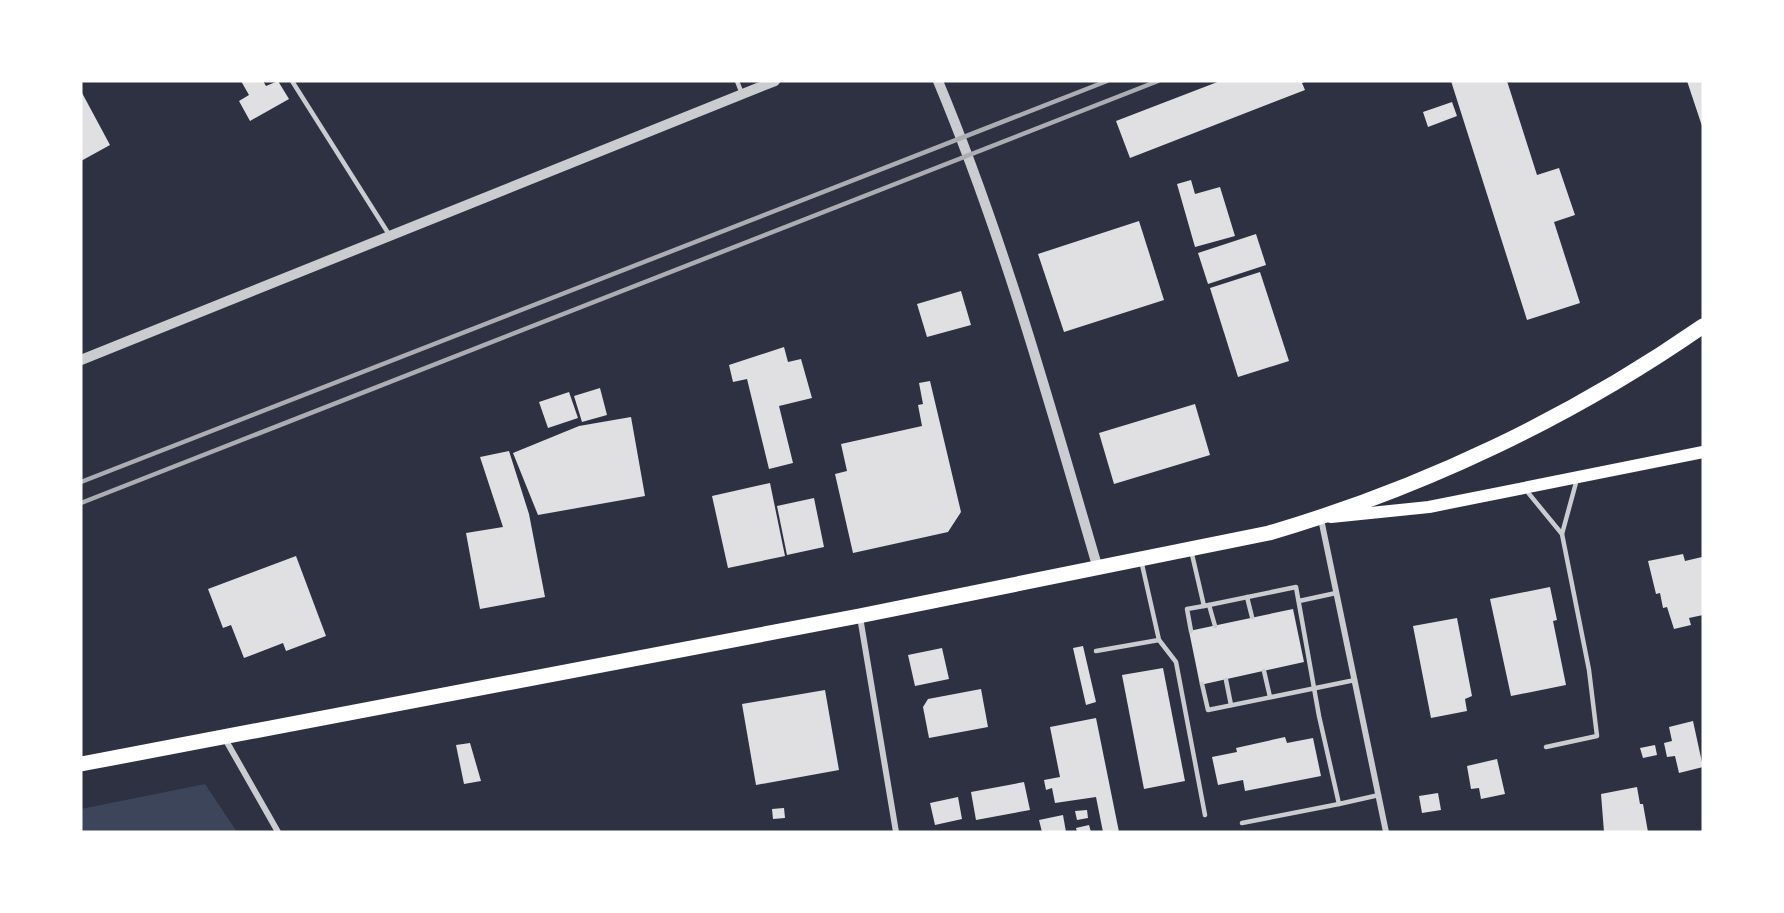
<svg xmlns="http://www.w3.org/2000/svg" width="1784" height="913" font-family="Overpass,sans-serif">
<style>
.green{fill:#3c4559}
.building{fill:#e0e0e3}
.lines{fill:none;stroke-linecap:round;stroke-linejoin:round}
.service{stroke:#caccd0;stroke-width:4.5}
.minor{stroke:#caccd0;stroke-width:6}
.tertiary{stroke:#caccd0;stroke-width:10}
.secondary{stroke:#fff;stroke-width:12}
.primary{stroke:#fff;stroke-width:15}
.rail{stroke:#abadb3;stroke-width:4.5}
</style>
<rect width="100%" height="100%" fill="#2d3142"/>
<path class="green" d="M205,784L237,832H81V809Z"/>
<g class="building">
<path d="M241,81H263L266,86L278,81L289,99L250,121L239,101L249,95Z"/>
<path d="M1220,81H1307L1302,83L1305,90L1130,158L1116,121Z"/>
<path d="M1451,81H1507L1537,175L1559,168L1575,215L1554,222L1580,303L1527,320Z"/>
<path d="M1687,81H1703V129Z"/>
<path d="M81,91L110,145L81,161Z"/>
<path d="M1452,102L1457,116L1428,127L1423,112Z"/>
<path d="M1191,180L1195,194L1220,187L1235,236L1195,247L1177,184Z"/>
<path d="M1139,221L1164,300L1064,332L1038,254Z"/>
<path d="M1256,234L1266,265L1208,284L1198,253Z"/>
<path d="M1260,272L1289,361L1238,377L1210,288Z"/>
<path d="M961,291L971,325L927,337L917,304Z"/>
<path d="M784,347L788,362L801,359L812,398L779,406L793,463L769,469L747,379L733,382L729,365Z"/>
<path d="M930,381L961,512L948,532L853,553L835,474L847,471L841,444L922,426L918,405L923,404L919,383Z"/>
<path d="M600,388L607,415L582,422L574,396Z"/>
<path d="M569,392L578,418L548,428L539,402Z"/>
<path d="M1195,404L1210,455L1114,484L1099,433Z"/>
<path d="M631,417L645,496L538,515L513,453L579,426Z"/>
<path d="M509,451L529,514L545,597L480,609L466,533L503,527L480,457Z"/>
<path d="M770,483L785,556L728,568L712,496Z"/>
<path d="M814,498L824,547L787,555L777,506Z"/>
<path d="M1683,554L1685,561L1702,557L1703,615L1689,618L1691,625L1674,629L1667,607L1663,608L1660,593L1656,594L1648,561Z"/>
<path d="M296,556L326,636L286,651L283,643L244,658L231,625L223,628L208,589Z"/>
<path d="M1550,587L1557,620L1553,621L1566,685L1511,696L1490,599Z"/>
<path d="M1293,609L1304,662L1200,685L1189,631Z"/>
<path d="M1457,618L1472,696L1465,699L1467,711L1431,718L1413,626Z"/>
<path d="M1083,646L1096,702L1086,705L1073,648Z"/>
<path d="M942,648L949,679L915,686L908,655Z"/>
<path d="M1163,668L1185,781L1144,789L1122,675Z"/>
<path d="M981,689L988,727L929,738L923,707L928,699Z"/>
<path d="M825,690L839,770L756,785L742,704Z"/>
<path d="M1096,718L1119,832H1103L1096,797L1055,803L1052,788L1046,790L1044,780L1060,777L1050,727Z"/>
<path d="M1693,721L1703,767L1679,773L1675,756L1667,757L1664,743L1672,741L1669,727Z"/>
<path d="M1285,737L1287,743L1313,738L1321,776L1245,791L1243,780L1218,785L1212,757L1237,752L1236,748Z"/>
<path d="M470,743L481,781L464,784L456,745Z"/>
<path d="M1655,745L1657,755L1643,758L1640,748Z"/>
<path d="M1497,759L1505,794L1481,799L1479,788L1471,789L1467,766Z"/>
<path d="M1024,782L1030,810L976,820L971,792Z"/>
<path d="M1637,787L1640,804H1643L1648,832H1604L1601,794Z"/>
<path d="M1438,793L1441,810L1422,813L1419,796Z"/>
<path d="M958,797L962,819L935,825L930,803Z"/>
<path d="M784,808L785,818L773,819L772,809Z"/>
<path d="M1087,810L1088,818L1077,820L1075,811Z"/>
<path d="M1063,815L1066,832H1042L1039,820Z"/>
<path d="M1089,825L1091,832H1077L1076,828Z"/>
</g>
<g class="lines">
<g class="service">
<path d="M292,81L390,236"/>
<path d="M737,81L742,94"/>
<path d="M1525,489L1562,534L1589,670L1597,736L1546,747"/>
<path d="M1562,534L1577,479"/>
<path d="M1191,550L1204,606L1296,587L1319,716L1339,804L1242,823"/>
<path d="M1141,560L1159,640L1176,662L1205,815"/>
<path d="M1247,597L1252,617"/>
<path d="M1299,601L1336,593"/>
<path d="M1209,605L1215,626"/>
<path d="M1191,631L1187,609L1204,606"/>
<path d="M1096,651L1159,640"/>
<path d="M1264,671L1270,697"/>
<path d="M1226,680L1231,705"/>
<path d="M1202,684L1208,710L1355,680"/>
<path d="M1339,804L1379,795"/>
</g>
<g class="minor">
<path d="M1321,519L1386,832"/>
<path d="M860,617L896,832"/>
<path d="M224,737L278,832"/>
</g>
<g class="tertiary">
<path d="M938,81C1004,239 1050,405 1098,569"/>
<path d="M81,360L775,81"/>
</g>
<path class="secondary" d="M1331,517L1429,507L1703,452"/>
<path class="primary" d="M81,764L859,616L1269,533C1423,488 1572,417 1703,326"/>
<g class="rail">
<path d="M81,482L1107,81"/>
<path d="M81,503L1158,81"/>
</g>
</g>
<rect width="1784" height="913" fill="none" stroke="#ffffff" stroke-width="165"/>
</svg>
